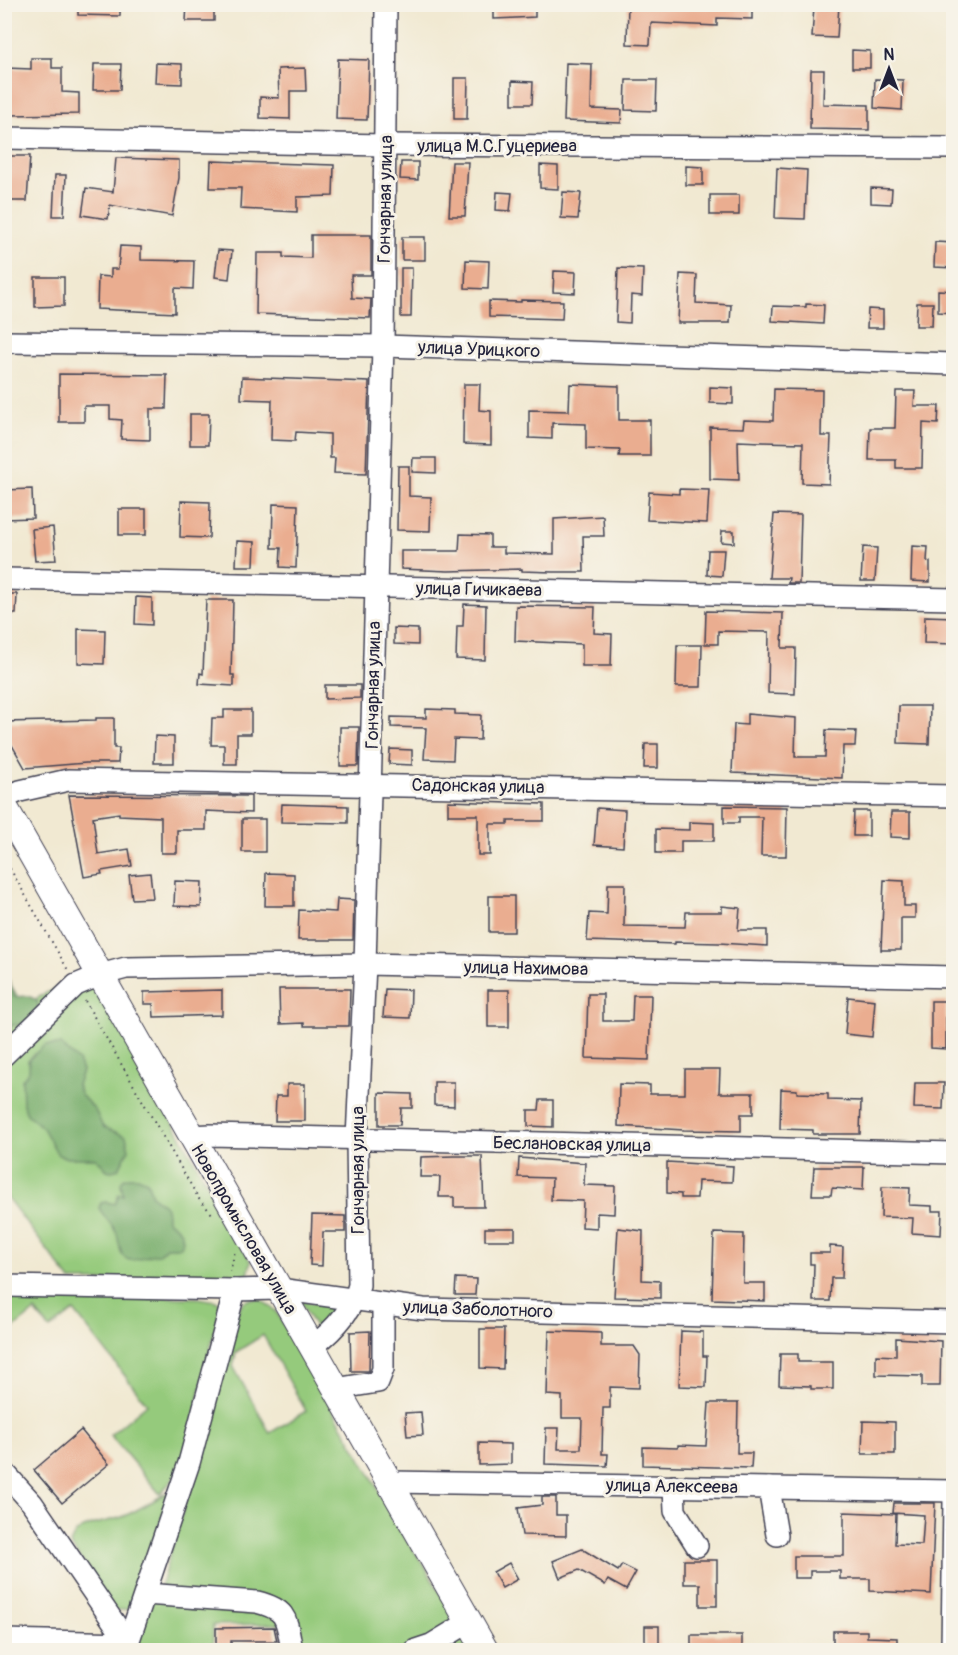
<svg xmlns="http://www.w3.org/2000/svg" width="958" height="1655" font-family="Pangolin,sans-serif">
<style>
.green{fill:#95ca7c;stroke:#5c765c;stroke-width:1.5;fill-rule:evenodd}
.forest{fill:#78ae6c;stroke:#4d6854;stroke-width:1.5}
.building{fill:#eaad90}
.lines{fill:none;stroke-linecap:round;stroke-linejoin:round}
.minor-casing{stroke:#414052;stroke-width:24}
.major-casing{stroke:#414052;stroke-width:28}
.path{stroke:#414052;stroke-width:2;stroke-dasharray:1.5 4.5;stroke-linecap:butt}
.minor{stroke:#fff;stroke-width:21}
.major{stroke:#fff;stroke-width:26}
.labels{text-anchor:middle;stroke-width:6;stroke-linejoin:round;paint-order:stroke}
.street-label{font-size:18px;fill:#22223b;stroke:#f7f3e8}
</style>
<rect width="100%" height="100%" fill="#f7f3e8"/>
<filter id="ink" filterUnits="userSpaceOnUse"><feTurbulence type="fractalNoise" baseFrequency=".0167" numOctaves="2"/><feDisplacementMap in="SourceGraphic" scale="12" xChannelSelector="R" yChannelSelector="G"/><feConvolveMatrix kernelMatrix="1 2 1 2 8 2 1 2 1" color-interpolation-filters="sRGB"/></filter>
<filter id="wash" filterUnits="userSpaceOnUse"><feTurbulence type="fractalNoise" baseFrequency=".008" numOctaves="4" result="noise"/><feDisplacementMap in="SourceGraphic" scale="24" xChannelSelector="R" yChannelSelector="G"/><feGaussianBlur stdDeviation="1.35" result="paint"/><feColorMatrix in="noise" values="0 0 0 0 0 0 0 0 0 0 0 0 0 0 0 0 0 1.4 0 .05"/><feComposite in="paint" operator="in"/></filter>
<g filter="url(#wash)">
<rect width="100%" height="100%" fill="#f1e9d2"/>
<g class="green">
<path d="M88,970L251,1262L248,1275L242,1281H71L5,1195L4,973L23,1006Z"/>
<path d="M5,1293L198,1298L216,1301L221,1304L182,1468L160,1494L110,1435L147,1404L74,1311L50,1329L35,1311L10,1331L5,1324Z"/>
<path d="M250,1299H260L276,1311L373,1479L392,1518L426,1568L472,1650H294V1624L213,1625V1650H136L139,1628L162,1581L222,1378L238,1310L243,1302ZM263,1335L306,1411L270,1433L233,1366L236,1352Z"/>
<path d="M300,1301L340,1307L320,1336Z"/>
<path d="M171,1490L134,1602L127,1609L115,1611L70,1544C72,1539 73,1535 77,1532C89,1523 108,1522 122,1517C139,1510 155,1500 171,1490Z"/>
</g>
<g class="forest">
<path d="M9,984L12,988L14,997L28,996L37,1000L39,1014L30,1024L12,1025L5,1042V985Z"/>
<path d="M45,1045H61L78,1061L82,1071L77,1085L81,1095L95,1110L103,1127L126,1136L129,1150C122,1159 121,1175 107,1170L96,1158H67L58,1155L43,1128L27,1114L23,1105L22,1080C29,1071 31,1073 28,1060Z"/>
<path d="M128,1177H138L147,1181L152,1195C162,1207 167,1199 167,1220C177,1227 187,1233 181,1247H166L159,1254C147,1254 139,1261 130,1260C118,1259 120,1239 116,1232C111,1223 104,1217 99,1208L101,1203L106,1202L115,1204L119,1194L123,1195L121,1183L123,1179Z"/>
</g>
<g id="blocks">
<g class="building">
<path d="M78,4H120V16L78,15Z"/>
<path d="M187,4H214V21H186Z"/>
<path d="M494,4H535V17L494,19Z"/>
<path d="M628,4H752V19L717,18V26L651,23L650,45L627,44Z"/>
<path d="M821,4H839L837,38L812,37L814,6L821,7Z"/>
<path d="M852,50L870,51V68H852Z"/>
<path d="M31,58H52V68H62V92L79,93V114L9,115L10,79H6V68L31,69Z"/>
<path d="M338,59L369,60L367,120L336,119Z"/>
<path d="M156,63L182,64V84L155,83Z"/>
<path d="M566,63L592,64L591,109L622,110L621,123L564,121Z"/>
<path d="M94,64H121L120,90H93Z"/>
<path d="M305,68L306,91H290V119L260,118V97L279,98L278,69Z"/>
<path d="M811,70H824L823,104L869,105V130L810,129Z"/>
<path d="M454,78H468L467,119H454Z"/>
<path d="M875,79L903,80L902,110L874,108Z"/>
<path d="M626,80H657L656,111L625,110Z"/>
<path d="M512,81L533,82L532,104H512Z"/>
<path d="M4,156H30L27,201H4Z"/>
<path d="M116,158L179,160V178L172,216L110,205L108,219L82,215L86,188L113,192Z"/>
<path d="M211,161L334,165L333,196L297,197V212L240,209L241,188H210Z"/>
<path d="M401,162H418V180L400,179Z"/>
<path d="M452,162H468L465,216H449Z"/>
<path d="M540,165L558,166V189L540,188Z"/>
<path d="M686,166L703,167V185H686Z"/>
<path d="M777,168L807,170L805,219L775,218Z"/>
<path d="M55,175H66L64,216H53Z"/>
<path d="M871,188L892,189L891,204L871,203Z"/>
<path d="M497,192L512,193L510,211L496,210Z"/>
<path d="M563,192L581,193L578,219L561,218Z"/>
<rect x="710" y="195" width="29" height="20"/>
<path d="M311,235H371V275H351L352,298L371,299L370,318L256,314L257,253H283V257L311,258Z"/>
<rect x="402" y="237" width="23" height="23"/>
<path d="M935,242L954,243V268L934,267Z"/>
<path d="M120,246L141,247V260L194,261L193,289L175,288V313L97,309L98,276L111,277V269H118Z"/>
<path d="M218,250L232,251L229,279L215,277Z"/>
<path d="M466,260L489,261L488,289L465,288Z"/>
<path d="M401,268H412L411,317H401Z"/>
<path d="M618,268L643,269L642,296L631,295L630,323L616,322Z"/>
<path d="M554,271L576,272L575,293L553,292Z"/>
<path d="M680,274L697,275L696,303L731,305L730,323H678Z"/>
<path d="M35,277H64V306L35,307Z"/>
<path d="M938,290L954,291V313L938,312Z"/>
<path d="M521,300L563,301L562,319L489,317V301L521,302Z"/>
<path d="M917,303H933L932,326H916Z"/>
<path d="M806,304L824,305L823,324L772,321L773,306L806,307Z"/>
<path d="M868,309L883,310V328H867Z"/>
<path d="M59,374L167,375L166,409H150V440L121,439L122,420L110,419V406H84V422H59Z"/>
<path d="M242,377L369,382L366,474L334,473L335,458H330V434L296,432L295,441L271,440L272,400L241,399Z"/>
<path d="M464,384H480L479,410L491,411V445L463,444Z"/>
<path d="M570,384L619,386V420H650V456H619L620,450L586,449V424L552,423V439L529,438V410L569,411Z"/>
<path d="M710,387L733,388V404L710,403Z"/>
<path d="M774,389L822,390L821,436H831L829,484L802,483L803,443L762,442L738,441L739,480L710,479V427L743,428L744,420L773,421Z"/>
<path d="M896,391H915L914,406H939L938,424L923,423L922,468H896V460H869L870,428H895Z"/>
<path d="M190,414H209L208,445H190Z"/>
<path d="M413,458H436V473L412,472Z"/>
<path d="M398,466H409V496L431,497L430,531L397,530Z"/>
<path d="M32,489L33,518L4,519V490Z"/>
<path d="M679,489L709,490L707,523L647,520L649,492L679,494Z"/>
<path d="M181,501L210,502L209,538L180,537Z"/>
<path d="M273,504L298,505L296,568L280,567L281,548H272Z"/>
<rect x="119" y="509" width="27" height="26"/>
<path d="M774,514L801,515L799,583H788L789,578H769Z"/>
<path d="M603,516L604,536H583L584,572H552L522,571V569L448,571L401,569V551H459L460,534L490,535V547H504V553L554,554V519Z"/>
<path d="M53,527L56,560L35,561L32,529Z"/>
<path d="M722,531H734V543L721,542Z"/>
<path d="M237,541L255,542L254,566H236Z"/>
<path d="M912,546L928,547L927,561L930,562V582L911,581Z"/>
<path d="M863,547L877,548L875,581H861Z"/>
<path d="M708,550H724L722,576L707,575Z"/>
<path d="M4,594H17L16,614H4Z"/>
<path d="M136,597L152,598V625L135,624Z"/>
<path d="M206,600H233L231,675H234V686L199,684L200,673L203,674Z"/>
<path d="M464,604L486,605L485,660L456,659L457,626H463Z"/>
<path d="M516,606L595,607L594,633L612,634L611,666H582V644L515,641Z"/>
<path d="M706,611L783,613L782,648H796L795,694L768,693L769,632L718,631V644H705Z"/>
<path d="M925,616L954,617V644L924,643Z"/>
<path d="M394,628L418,629V645L394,644Z"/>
<path d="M78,629L105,630L104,664L78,663Z"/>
<path d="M677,645H702L701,687H676Z"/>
<path d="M325,685H360V698L325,699Z"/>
<path d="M899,706H930L929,744L898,743Z"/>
<path d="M426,709L455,710V714L481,715L480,740L454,739L453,760L424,759L426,728L391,727V717L426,718Z"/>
<path d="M224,710H251V734H237V764H224V745H211L212,718H224Z"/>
<path d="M747,714L796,718L795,757H825L826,730L856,731L855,746H843L842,778L732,773L734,724L747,725Z"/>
<path d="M96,718H114V748H119L118,763H86L25,768L4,731V722L96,720Z"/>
<path d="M340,727H359L358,766H340Z"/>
<path d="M155,736L174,737V763H154Z"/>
<path d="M645,744H658V768H644Z"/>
<path d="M390,749L412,750V765L389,764Z"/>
<path d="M69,795L251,796V813L206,811V830H177V853H161V817L119,815V813L93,817L98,854L129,849L132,866L101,871L102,874L84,877Z"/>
<path d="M448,801L544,804V821H508V824H490V855H478V815H448Z"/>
<path d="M282,804L348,806V823L281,822Z"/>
<path d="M724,806L787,807L786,856H761L762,817H739V823H724Z"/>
<path d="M597,808L625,810L623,847L594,845Z"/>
<path d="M854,811H869V836H853Z"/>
<path d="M891,812H910V838L890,837Z"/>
<rect x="242" y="819" width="23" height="33"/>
<path d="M689,822L714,823V841H681V853H656V829L689,830Z"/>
<path d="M150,873L153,898L132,899L129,875Z"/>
<path d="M266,873L294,874V906H265Z"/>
<path d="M884,880L904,881V906H915V918H901V950H881Z"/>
<path d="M175,881L202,882L201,907L174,906Z"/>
<path d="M608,884H625L624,926L685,927L686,912H722V906L740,908L738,930H767V946L719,943L675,942V944L587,941L589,913L607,914Z"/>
<rect x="489" y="896" width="25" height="36"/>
<path d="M337,899L354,900L353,940H298L299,910L336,912Z"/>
<path d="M279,989H350L349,1026H304V1023L280,1024Z"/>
<path d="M385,989L411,990L410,1018L383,1017Z"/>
<path d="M222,990V1015L154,1017L153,1004H144V992Z"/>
<rect x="488" y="990" width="21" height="37"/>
<path d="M588,994H603V1021H632L633,995H651L649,1060L586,1058Z"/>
<path d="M848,997L875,1000L872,1037L845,1034Z"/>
<path d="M931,1001H946V1049L931,1048Z"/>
<path d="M685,1069H720L719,1093H753V1114H741V1131L684,1130L618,1126L619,1084L650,1085V1094H685Z"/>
<path d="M434,1082H454V1106L434,1105Z"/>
<path d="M915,1083H944L943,1109L914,1108Z"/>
<path d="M287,1084H305V1121H275L276,1096H287Z"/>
<path d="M781,1089L797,1090V1093L828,1094V1100L861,1101L860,1134H813V1130L780,1129Z"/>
<path d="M379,1093L412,1094V1108H401L400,1125H379Z"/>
<path d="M540,1100H553V1127L528,1126V1110H539Z"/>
<path d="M454,1156H482L484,1207H454V1197H439L440,1177H420L421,1157Z"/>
<path d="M519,1158L585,1163L584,1185L615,1186L614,1214L597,1213V1228L582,1227L583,1201L551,1200L552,1178L518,1177Z"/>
<path d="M667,1162L733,1166L732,1182L698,1181L697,1198H681V1194L667,1193Z"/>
<path d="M814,1167H864L863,1190L832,1188L831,1195H812Z"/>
<path d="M882,1187L910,1188L909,1205L932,1206V1211H942L941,1235L912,1233L913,1218L881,1217Z"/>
<path d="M312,1215L345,1216V1232H323L322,1266L310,1265Z"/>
<rect x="485" y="1228" width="30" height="12"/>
<path d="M618,1228L643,1231L642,1280L660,1281V1298L614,1297Z"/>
<path d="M714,1233L744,1234L743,1283H765V1301L712,1299Z"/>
<path d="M830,1246L843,1247L842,1278H831L830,1301H813L814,1264H810V1253H830Z"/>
<path d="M456,1278L476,1279L475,1295H455Z"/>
<path d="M480,1329H504L503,1369L480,1368Z"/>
<path d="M370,1331L369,1371H351L350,1332Z"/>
<path d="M549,1331L601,1333V1346H634L640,1355L639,1388L610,1387V1408H603L602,1454H608L607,1466L545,1464L546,1428H559L558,1449H581L582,1418H562V1396L547,1395Z"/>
<path d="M681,1331L703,1332V1356H707L706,1387L679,1386Z"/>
<path d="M896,1338L941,1341L940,1386H922V1376L876,1375V1355L896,1356Z"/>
<path d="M780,1354H798V1362H833V1389H811V1386L779,1385Z"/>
<path d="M709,1403H738L737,1453H752L751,1468L643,1465V1447L678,1448V1445L706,1446Z"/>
<path d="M421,1412L423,1435L407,1436L405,1413Z"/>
<path d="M863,1421L895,1422V1454H862Z"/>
<path d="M81,1430L109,1464L62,1503L34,1470Z"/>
<path d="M479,1443L511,1444V1464L479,1465Z"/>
<path d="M542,1497H556V1515H566V1536L522,1535L518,1508L542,1505Z"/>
<path d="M894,1503H935L931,1594L870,1591V1579H840V1571H810V1578H794V1556H844V1512L896,1514L895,1544L922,1545L924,1515L893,1513Z"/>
<path d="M582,1549L618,1571L622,1565L636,1572L626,1590L608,1580L605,1585L579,1570L560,1578L553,1561Z"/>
<path d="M684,1560H717V1606H700V1584H684Z"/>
<path d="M509,1563L518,1579L502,1588L493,1572Z"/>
<rect x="645" y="1626" width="14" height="24"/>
<path d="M274,1627L277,1641H231V1650H216V1628Z"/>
<path d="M833,1631H867V1637L897,1638V1650H833Z"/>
<rect x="691" y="1635" width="51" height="15"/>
</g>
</g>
</g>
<g filter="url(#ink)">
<use href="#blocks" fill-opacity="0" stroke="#414052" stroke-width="1.5"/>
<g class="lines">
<defs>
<g id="minor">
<path d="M4,138L386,145L954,148"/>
<path d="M4,342L383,346L954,364"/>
<path d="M4,579L954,599"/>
<path d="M4,798L20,791L68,780L954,796"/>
<path d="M4,1055L76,985L100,975L126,968L365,964L954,977"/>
<path d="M191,1136L210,1135L954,1153"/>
<path d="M4,1286L235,1290L279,1289L423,1309L954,1322"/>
<path d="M312,1347C333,1331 353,1311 359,1285L357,1139L365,964L383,346L386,4"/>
<path d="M335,1389L378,1382L383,1369V1304"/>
<path d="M4,1472L32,1503L128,1643L129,1650"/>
<path d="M390,1482L954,1491"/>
<path d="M674,1486L675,1511L697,1546"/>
<path d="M769,1488L777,1535"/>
<path d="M145,1594L257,1602C289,1610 286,1620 292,1650"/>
<path d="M4,1640L128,1643L189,1463L235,1290"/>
<path d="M416,1650L431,1645L469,1622"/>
<path d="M952,1650L954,1499"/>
</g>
<path id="major" d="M4,806L485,1650"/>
</defs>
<use href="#minor" class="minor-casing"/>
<use href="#major" class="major-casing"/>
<g class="path">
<path d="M4,858L68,970"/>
<path d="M85,1001L199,1199L213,1215"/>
<path d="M230,1272L235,1251"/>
</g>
<use href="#minor" class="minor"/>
<use href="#major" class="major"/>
</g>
</g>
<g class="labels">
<g class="street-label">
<text x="497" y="152">улица М.С.Гуцериева</text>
<text transform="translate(385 199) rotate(-89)" y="6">Гончарная улица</text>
<text transform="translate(479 349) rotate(2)" y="6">улица Урицкого</text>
<text transform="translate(479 589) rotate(1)" y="6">улица Гичикаева</text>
<text transform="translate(373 685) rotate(-89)" y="6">Гончарная улица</text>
<text transform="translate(478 786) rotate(1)" y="6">Садонская улица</text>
<text transform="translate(526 968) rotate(1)" y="6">улица Нахимова</text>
<text transform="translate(572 1144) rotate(1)" y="6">Беслановская улица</text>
<text transform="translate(358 1170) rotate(-90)" y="6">Гончарная улица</text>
<text transform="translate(244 1229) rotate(60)" y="6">Новопромысловая улица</text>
<text transform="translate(478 1309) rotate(2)" y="6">улица Заболотного</text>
<text transform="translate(672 1486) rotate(1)" y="6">улица Алексеева</text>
</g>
</g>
<rect width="958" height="1655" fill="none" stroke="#f7f3e8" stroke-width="24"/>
<g transform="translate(889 69)" stroke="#f7f3e8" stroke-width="4.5" paint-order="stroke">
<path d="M0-4.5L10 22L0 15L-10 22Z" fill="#22223b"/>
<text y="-9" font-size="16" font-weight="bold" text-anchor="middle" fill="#22223b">N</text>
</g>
</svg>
